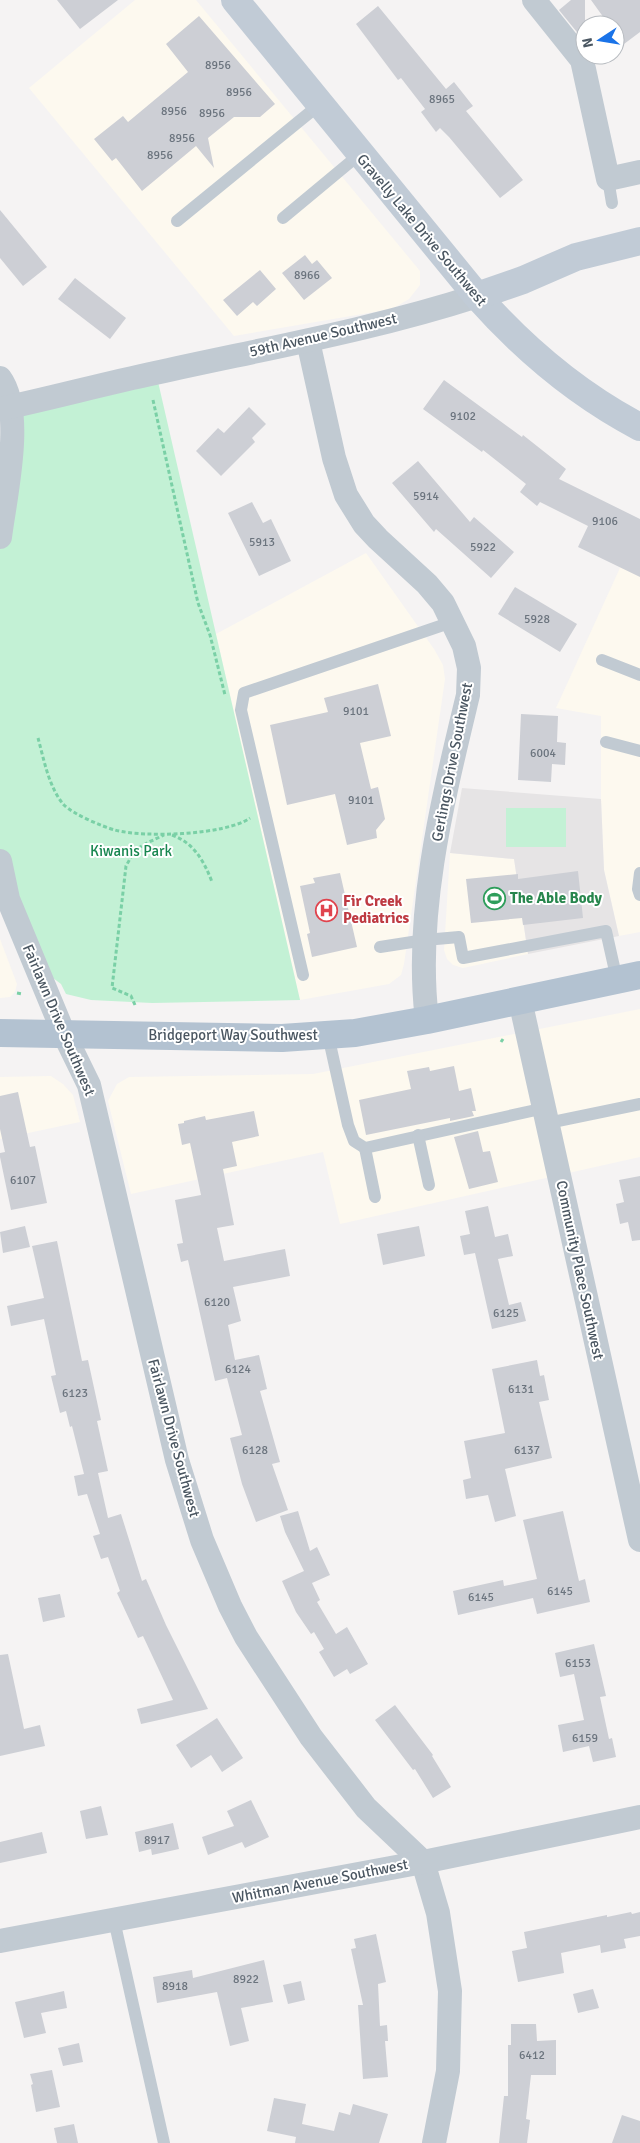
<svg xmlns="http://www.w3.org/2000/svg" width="640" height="2143" font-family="Signika,sans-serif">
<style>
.commercial{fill:#fdf9ef}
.education{fill:#e6e4e5}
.green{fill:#c3f1d5}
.building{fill:#cdcfd5}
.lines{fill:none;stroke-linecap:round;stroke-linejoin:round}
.path{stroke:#7ad0a6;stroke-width:3;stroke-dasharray:4 2.5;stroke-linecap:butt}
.lane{stroke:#c1cad2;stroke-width:12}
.street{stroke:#c1cad2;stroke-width:24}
.secondary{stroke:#c1cbd6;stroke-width:28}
.primary{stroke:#b3c2d1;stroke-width:28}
.labels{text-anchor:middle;stroke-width:4;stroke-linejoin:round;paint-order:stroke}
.number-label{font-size:12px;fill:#6b747e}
.street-label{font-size:15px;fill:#4a5661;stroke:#fff}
.park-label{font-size:15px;fill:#17864f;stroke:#fff}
.leisure-label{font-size:15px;font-weight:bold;fill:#27864d;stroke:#fff;text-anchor:start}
.health-label{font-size:15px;font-weight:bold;fill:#be3a42;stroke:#fff;text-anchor:start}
</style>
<rect width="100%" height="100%" fill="#f5f3f3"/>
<g class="commercial">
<path d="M135,0H196L420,271V285L409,299L392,309L234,336L29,88Z"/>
<path d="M640,524V932L619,936L604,870L601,799V716L556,708Z"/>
<path d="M366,553L434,649L443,665L445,679L404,964L401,975L389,984L300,1000L216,634Z"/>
<path d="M450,853L514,859L528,954L463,968L453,965L447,959L444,950Z"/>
<path d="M0,939L17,984L15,992L10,997L0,998Z"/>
<path d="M640,1009V1157L340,1224L323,1152L131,1194L108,1101L117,1084L129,1077L313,1074Z"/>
<path d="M51,1076L63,1084L73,1095L80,1122L0,1139V1077Z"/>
</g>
<path class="education" d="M462,788L601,799L604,870L619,936L528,954L514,859L450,853Z"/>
<g class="green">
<path d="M156,373L300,1000L152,1003L91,1000L66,994L61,984L37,966L0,861V537L11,407Z"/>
<rect x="506" y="808" width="60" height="39"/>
</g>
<g class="building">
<path d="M57,0H118L80,29Z"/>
<path d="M571,0H585V42L559,10Z"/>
<path d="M591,0H640V32L624,44L615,33V25H609Z"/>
<path d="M378,6L446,89L454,82L473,106L466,111L523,180L500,198L449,137L440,128L436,132L421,112L425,109L401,78L398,80L356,24Z"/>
<path d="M199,16L275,104L260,117H234L208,138L214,168L196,146L142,191L116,158L112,161L94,139L123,116L128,122L188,72L166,44Z"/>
<path d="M0,210L47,267L23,286L0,258Z"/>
<path d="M305,255L312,264L317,260L332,278L304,300L282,273Z"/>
<path d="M260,270L276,289L257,306L253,302L237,316L223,300Z"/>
<path d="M75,278L126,318L110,339L58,299Z"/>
<path d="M444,380L522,437L523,435L566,469L559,479L640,519V577L578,547L588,526L540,502L537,506L520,492L526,484L483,450L482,452L423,409Z"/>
<path d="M249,407L266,424L252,438L255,442L221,476L196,451L218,428L224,433Z"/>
<path d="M418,461L470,522L474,517L514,552L491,578L436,529L434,532L392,483Z"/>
<path d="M252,502L263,523L271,519L291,561L259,576L228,513Z"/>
<path d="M515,587L577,624L560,652L498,614Z"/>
<path d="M378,684L391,736L360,743L371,789L378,787L385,819L376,830L377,838L347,845L335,794L287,805L270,725L328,712L324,698Z"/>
<path d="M521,714L558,716L557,742L566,743L565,765L552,764L551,782L518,780Z"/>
<path d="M578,871L583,918L523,925L522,918L471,923L466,879L518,874V879Z"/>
<path d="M340,873L357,947L312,957L307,934L310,933L300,886L315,883L313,878Z"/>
<path d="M454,1066L459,1091L471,1088L476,1111H472L474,1116L450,1121V1118L366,1135L359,1100L411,1089L407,1071L429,1067L430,1071Z"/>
<path d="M18,1092L30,1147L35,1146L47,1203L11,1210L0,1157V1153L5,1152L0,1129V1096Z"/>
<path d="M254,1111L259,1136L232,1142L237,1166L223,1169L234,1225L217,1228L224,1261L285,1249L290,1276L233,1287L241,1321L228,1325L235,1360L259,1355L267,1389L260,1391L280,1462L272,1464L288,1510L256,1522L242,1484L230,1438L242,1435L227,1378L215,1381L188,1260L181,1262L177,1244L183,1243L175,1200L201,1195L190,1143L182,1145L178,1124L184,1123V1121L205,1116L206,1120Z"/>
<path d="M478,1131L483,1152L490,1151L498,1182L469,1189L454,1137Z"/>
<path d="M640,1176V1240L632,1241L628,1222L620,1224L616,1204L624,1202L619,1180Z"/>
<path d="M488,1206L495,1237L508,1234L513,1256L498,1259L509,1305L521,1302L526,1321L492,1329L475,1253L464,1255L460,1236L470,1234L465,1211Z"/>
<path d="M25,1226L30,1247L3,1253L0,1232Z"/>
<path d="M419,1226L425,1256L383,1265L377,1234Z"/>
<path d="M57,1241L82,1361L88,1360L101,1420L97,1421L108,1471L98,1473L108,1518L121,1514L142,1581L146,1579L166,1625L208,1709L141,1724L137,1709L173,1700L143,1636L138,1638L117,1593L120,1591L108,1557L101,1559L93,1536L100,1534L87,1494L78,1496L74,1476L84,1474L72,1426L70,1427L66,1411L60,1413L51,1376L56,1375L44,1319L11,1326L7,1306L44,1298L32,1246Z"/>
<path d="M537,1360L540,1376L544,1375L549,1400L539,1402L552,1458L505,1469L516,1516L495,1522L488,1495L466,1499L463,1480L471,1478L464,1441L505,1433L492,1369Z"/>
<path d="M298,1511L310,1551L317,1547L330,1575L312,1583L320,1600L317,1602L336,1634L347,1627L368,1664L350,1674L347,1669L334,1677L319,1652L324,1649L314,1632L311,1634L296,1612L282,1581L304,1571L285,1532L280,1516Z"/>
<path d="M563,1511L579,1581L585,1579L590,1602L537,1614L533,1598L458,1615L453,1591L503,1580L504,1586L537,1579L523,1520Z"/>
<path d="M60,1594L65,1617L43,1622L38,1598Z"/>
<path d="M594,1644L606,1696L600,1697L609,1739L612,1738L616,1757L593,1762L589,1746L563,1752L558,1725L584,1720L574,1674L560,1677L555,1653Z"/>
<path d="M8,1654L24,1729L40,1725L45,1746L0,1756V1655Z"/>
<path d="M395,1705L433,1755L432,1756L451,1787L433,1798L415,1769L413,1770L375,1720Z"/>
<path d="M217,1718L243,1758L222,1772L211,1755L191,1768L176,1745Z"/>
<path d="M251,1800L269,1837L245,1848L242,1842L208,1855L202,1837L234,1826L227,1811Z"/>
<path d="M101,1806L108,1835L86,1839L80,1811Z"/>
<path d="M173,1823L179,1849L152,1855L151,1849L139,1852L135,1832Z"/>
<path d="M42,1832L47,1853L0,1863V1842Z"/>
<path d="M631,1912L632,1914L640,1912V1936L624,1939L626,1948L601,1953L600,1945L561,1953L564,1973L518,1982L512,1951L527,1948L524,1932L607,1915V1917Z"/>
<path d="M376,1934L386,1982L378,1984L380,2026L387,2025L388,2041H385L388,2077L363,2079L358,2005H363L351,1949L356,1948L354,1939Z"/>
<path d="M264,1960L273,2002L241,2008L249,2041L230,2046L217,1992L157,2003L153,1977L192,1970L193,1978Z"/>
<path d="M301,1981L305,2000L288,2004L283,1985Z"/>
<path d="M593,1989L599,2008L578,2013L573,1994Z"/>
<path d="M64,1991L67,2008L41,2013L46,2033L24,2038L15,2002Z"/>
<path d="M511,2024H536L537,2041L556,2040V2075H531L526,2119L530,2120L527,2143H499L504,2096H508V2045H511Z"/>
<path d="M79,2043L83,2062L63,2066L58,2048Z"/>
<path d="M52,2070L60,2107L36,2112L31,2085L33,2084L30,2074Z"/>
<path d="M274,2098L306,2104L302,2124L334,2131L339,2112L350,2115L353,2104L388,2114L379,2143H295L296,2137L267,2131Z"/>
<path d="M622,2115L640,2121V2143H612Z"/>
<path d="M74,2124L78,2143H57L54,2128Z"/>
</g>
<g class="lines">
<g class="path">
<path d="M153,400L198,603L210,635L225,695"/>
<path d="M38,738C44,760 49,788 64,805C73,814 103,827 115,830C144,838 226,835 250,818"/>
<path d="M172,835C194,843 204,861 212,882"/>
<path d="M17,993L22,994"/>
<path d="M135,1005L131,996L112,988L126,866L135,850L147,843L164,835"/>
<path d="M501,1042L503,1039"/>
</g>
<g class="lane">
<path d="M608,179L612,203"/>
<path d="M283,218L360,154"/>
<path d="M177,221L319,105"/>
<path d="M602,660L640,675"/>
<path d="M606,742L640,751"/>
<path d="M640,873L638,889L640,895"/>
<path d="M380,947L425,940L459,937L463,958L606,931L617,980"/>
<path d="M303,975L241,710L244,693L452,622"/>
<path d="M328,1035L348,1125L354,1141L365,1148L545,1108"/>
<path d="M548,1123L640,1104"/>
<path d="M418,1135L429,1185"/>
<path d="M365,1148L375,1197"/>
<path d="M114,1920L164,2143"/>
</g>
<g class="street">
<path d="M534,0L582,60L608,179L640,172"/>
<path d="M308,341L334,458L346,495L364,524L378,539L427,584L443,603L464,646L469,668L468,695C443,799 414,913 427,1020"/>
<path d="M0,378C25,412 5,497 0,537"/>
<path d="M0,409C52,398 103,384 155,373C263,349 372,330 477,296"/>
<path d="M0,861L8,899L64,1034L89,1085L177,1460L202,1540L230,1606L246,1637L311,1737L366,1808L423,1862L438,1913L450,1991L448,2071L434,2143"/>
<path d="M520,1000L640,1540"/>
<path d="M0,1941L423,1862L640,1817"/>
</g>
<g class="secondary">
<path d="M235,0L477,296C524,349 577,394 640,427"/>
<path d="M477,296L523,280L576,257L640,241"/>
</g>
<path class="primary" d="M0,1033L282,1038L355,1033L427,1020L640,975"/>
</g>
<defs>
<symbol id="stadium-ring" viewBox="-11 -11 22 22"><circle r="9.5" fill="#fff" stroke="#2e9e5b" stroke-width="1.5"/><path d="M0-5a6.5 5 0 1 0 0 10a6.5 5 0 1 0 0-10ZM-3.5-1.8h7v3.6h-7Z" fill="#2e9e5b"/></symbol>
<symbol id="hospital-ring" viewBox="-11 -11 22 22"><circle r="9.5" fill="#fff" stroke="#e0444e" stroke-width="1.5"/><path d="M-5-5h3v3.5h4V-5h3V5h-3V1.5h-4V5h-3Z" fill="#e0444e"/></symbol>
</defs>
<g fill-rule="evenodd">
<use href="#stadium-ring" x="482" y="886" width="25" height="25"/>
<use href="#hospital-ring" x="314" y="898" width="25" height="25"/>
</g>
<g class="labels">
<g class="number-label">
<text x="218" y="69">8956</text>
<text x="239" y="96">8956</text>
<text x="442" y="103">8965</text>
<text x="174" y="115">8956</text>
<text x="212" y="117">8956</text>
<text x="182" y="142">8956</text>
<text x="160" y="159">8956</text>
<text x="307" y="279">8966</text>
<text x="463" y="420">9102</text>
<text x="426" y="500">5914</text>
<text x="605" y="525">9106</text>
<text x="262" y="546">5913</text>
<text x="483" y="551">5922</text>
<text x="537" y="623">5928</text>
<text x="356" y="715">9101</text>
<text x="543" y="757">6004</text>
<text x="361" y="804">9101</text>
<text x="23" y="1184">6107</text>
<text x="217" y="1306">6120</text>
<text x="506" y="1317">6125</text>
<text x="238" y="1373">6124</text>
<text x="521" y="1393">6131</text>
<text x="75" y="1397">6123</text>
<text x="255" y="1454">6128</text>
<text x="527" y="1454">6137</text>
<text x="560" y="1595">6145</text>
<text x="481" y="1601">6145</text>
<text x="578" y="1667">6153</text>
<text x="585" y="1742">6159</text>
<text x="157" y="1844">8917</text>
<text x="246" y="1983">8922</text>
<text x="175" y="1990">8918</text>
<text x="532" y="2059">6412</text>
</g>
<g class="street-label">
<text transform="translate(422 230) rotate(50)" y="5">Gravelly Lake Drive Southwest</text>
<text transform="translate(323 335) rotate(-13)" y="5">59th Avenue Southwest</text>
<text transform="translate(452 762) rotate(-79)" y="5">Gerlings Drive Southwest</text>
<text transform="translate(59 1020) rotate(67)" y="5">Fairlawn Drive Southwest</text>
<text x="233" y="1040">Bridgeport Way Southwest</text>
<text transform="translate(580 1270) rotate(78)" y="5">Community Place Southwest</text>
<text transform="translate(174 1438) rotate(75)" y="5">Fairlawn Drive Southwest</text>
<text transform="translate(320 1881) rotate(-11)" y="5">Whitman Avenue Southwest</text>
</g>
<g class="park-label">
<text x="131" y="856">Kiwanis Park</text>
</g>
<g class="leisure-label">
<text x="510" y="903">The Able Body</text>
</g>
<g class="health-label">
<text x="343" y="906">Fir Creek<tspan x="343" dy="17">Pediatrics</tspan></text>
</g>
</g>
<g transform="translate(600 40) rotate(258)"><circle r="24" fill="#ffffff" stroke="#b7bbc0"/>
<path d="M0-4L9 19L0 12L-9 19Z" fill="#1a73e8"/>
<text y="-8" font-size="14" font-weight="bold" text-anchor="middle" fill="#4a5661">N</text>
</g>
</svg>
